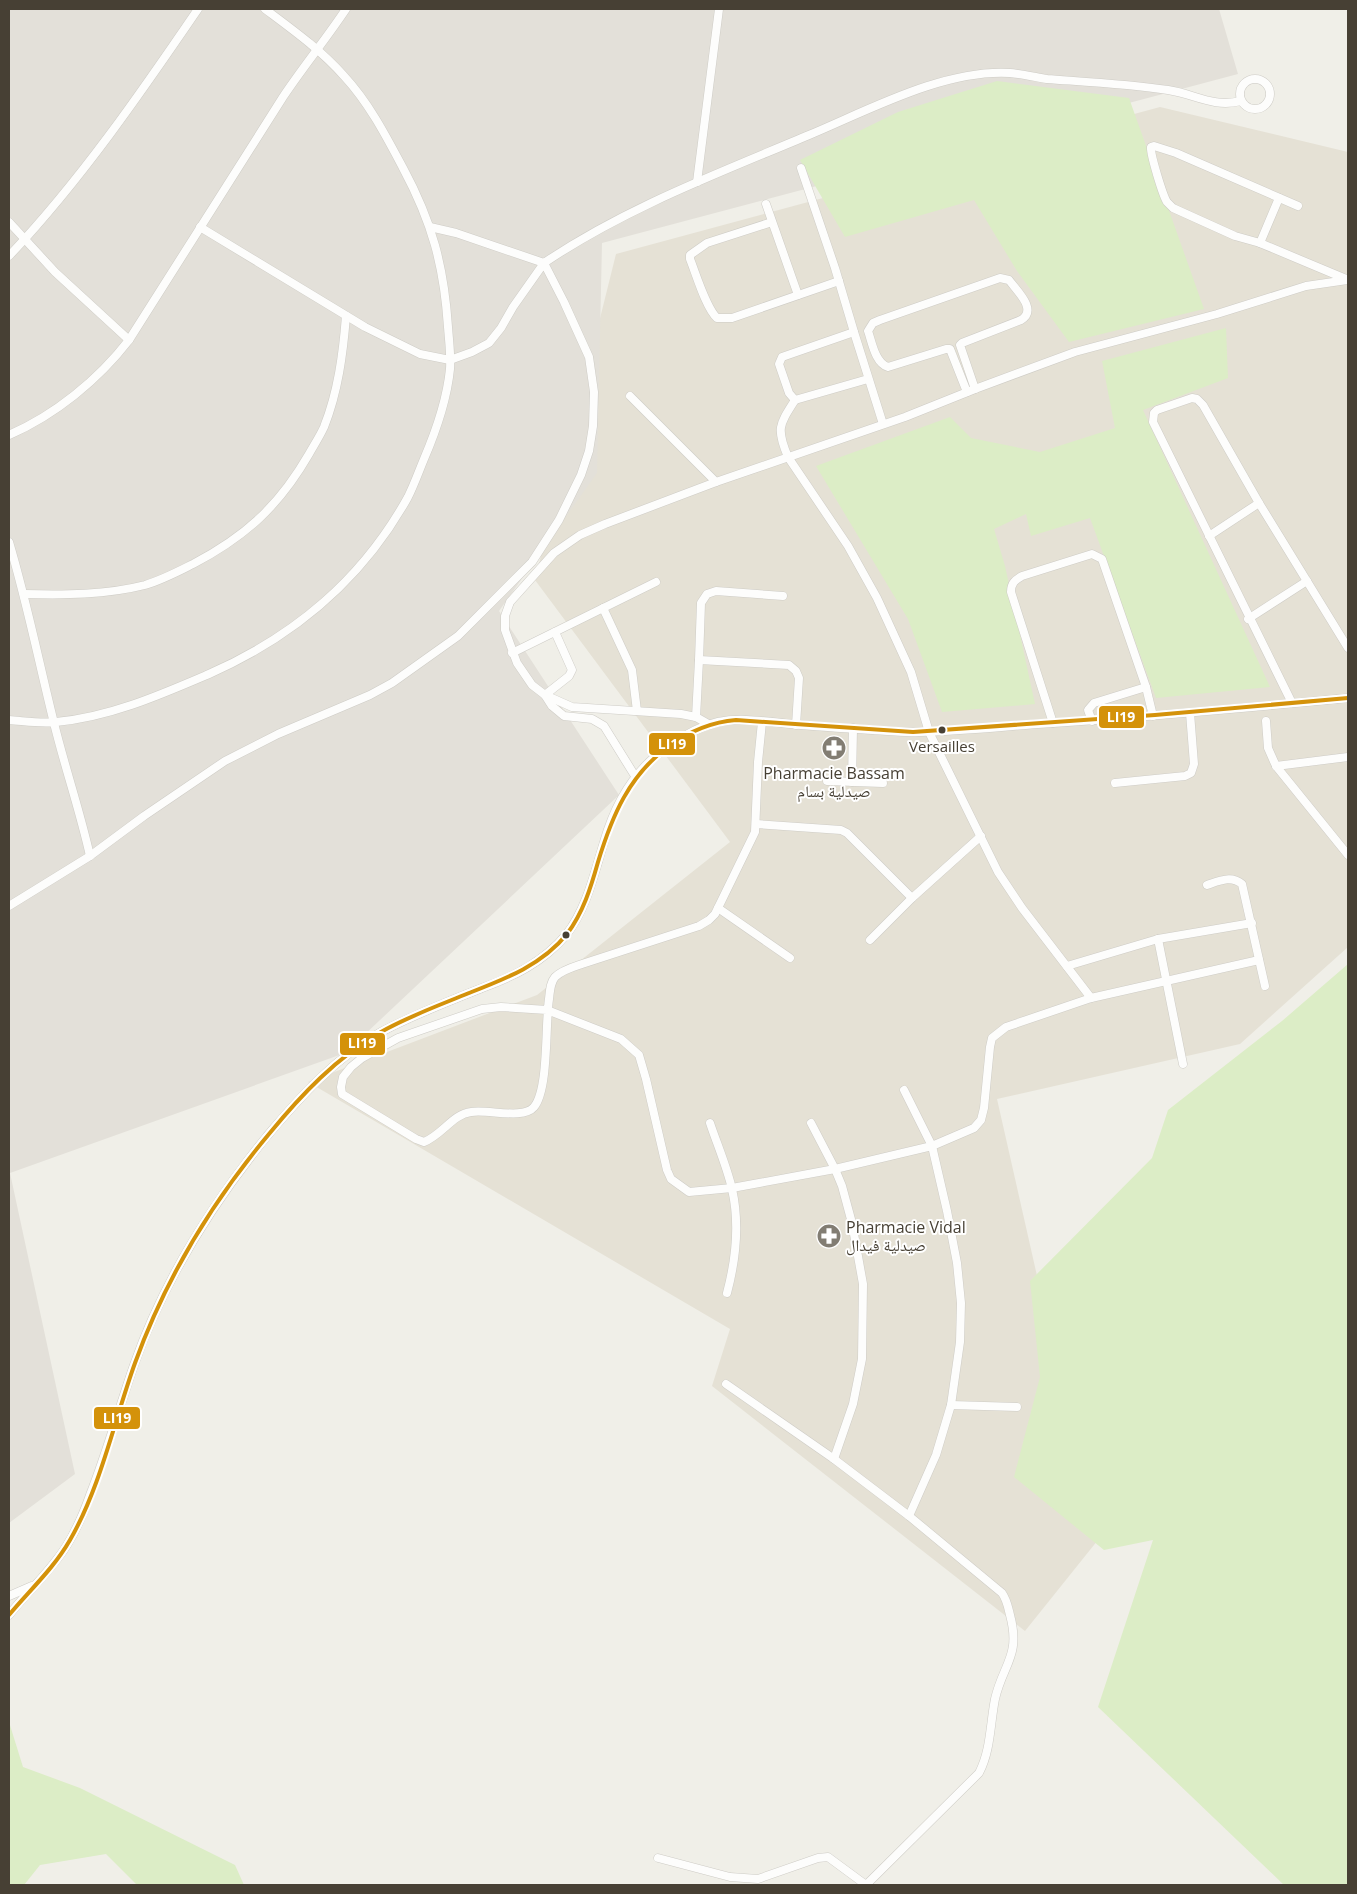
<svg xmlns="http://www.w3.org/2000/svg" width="1357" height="1894" font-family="'Open Sans','Noto Naskh Arabic',sans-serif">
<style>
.residential{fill:#e5e1d5}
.industrial{fill:#e3e0d9}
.green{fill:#dcedc6}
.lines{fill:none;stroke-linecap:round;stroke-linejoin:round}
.minor-casing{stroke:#ceccc6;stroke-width:9}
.minor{stroke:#fdfdfc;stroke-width:8}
.bus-1-casing{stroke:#fff;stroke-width:8}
.bus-1{stroke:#d4920a;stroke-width:4}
.bus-dot{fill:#474034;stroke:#fff;stroke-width:2}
.labels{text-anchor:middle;stroke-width:4;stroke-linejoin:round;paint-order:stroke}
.bus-label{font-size:15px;fill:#474034;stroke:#fff}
.poi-label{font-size:16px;fill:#474034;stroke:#fff}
.line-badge{stroke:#fff;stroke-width:2}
.badge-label{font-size:14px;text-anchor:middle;font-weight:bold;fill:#fff}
</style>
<rect width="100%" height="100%" fill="#f0efe8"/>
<path class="residential" d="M1160,107L1348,152V947L1240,1044L997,1099L1040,1289L1110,1525L1025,1631L712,1386L730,1329L308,1082L537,995L730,842L535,580L616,254Z"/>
<path class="industrial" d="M9,9H1219L1238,74L602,243L597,473L499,611L619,795L345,1053L10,1173L75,1474L9,1523Z"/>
<g class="green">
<path d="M997,81L1129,98L1204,309L1069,342L1017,271L974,200L845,237L800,160L898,112Z"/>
<path d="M1226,328L1228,378L1143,410L1270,687L1156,698L1090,518L1031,536L1026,514L994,529L1005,566L1035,704L942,712L908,619L816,466L950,417L971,438L1040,452L1115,428L1102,361Z"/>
<path d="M1348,964V1885H1284L1098,1707L1153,1540L1104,1550L1014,1477L1040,1377L1030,1281L1152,1158L1168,1110L1282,1021Z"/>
<path d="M9,1722L23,1767L80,1788L235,1865L244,1885H137L106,1854L40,1865L24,1885H9Z"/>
</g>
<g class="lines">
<defs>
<g id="minor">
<circle cx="1255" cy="94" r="15"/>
<path d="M801,168L835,268L854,332L883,424"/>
<path d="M697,182L719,9"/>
<path d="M766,204L798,295"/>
<path d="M1298,206L1176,153L1154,146L1151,147C1150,154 1163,196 1167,202C1168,203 1172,207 1173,208L1235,236L1260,243L1346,279"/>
<path d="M9,222L55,272L129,340"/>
<path d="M772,222L707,243L690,255V259C696,274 706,308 717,318H732L839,281"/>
<path d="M430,227L456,233L544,263C625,208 719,173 809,135C869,110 944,69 1010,73C1022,74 1035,77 1047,79C1088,82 1128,84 1168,90C1195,94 1213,108 1241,101"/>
<path d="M1260,243L1279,198"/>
<path d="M9,256C80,181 140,94 198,9"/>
<path d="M854,332L782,357L779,364L789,393L795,400L868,379"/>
<path d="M967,392L950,349H946L888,367C875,363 872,342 868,331L873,323L880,320L1000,278L1009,280C1017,291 1038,310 1021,320L962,343L960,345L975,389"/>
<path d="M630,396L716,482"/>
<path d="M795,400C779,425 776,429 788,457L848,546L877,598L911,672L929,732L998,872L1022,908L1091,998"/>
<path d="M9,435C55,415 98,380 129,340L283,97C303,67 326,39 346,9"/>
<path d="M1209,536L1259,503"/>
<path d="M9,542C27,602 39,663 54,723C65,768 80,811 90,856"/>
<path d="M24,594C64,595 106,595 145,585C162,580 177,572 193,564C246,536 279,506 309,454C314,445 320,436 324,427C338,392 343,354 346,316"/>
<path d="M603,608L632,670L637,711"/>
<path d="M1248,619L1307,581"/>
<path d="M555,632L572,670L569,676L545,695L552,706L564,716L592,719L604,726L635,776"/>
<path d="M512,653L656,582"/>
<path d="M699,660L701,603L707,594L716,591L783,596"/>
<path d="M1292,703L1153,422L1154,413L1157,410L1192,398L1197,399L1203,405L1259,503L1348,648"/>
<path d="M696,717L699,660L789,665L796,671L799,678L796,725"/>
<path d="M9,720C24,721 41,724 56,722C110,717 160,695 209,674C295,636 362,580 408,497C414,485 419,471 424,459C436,431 447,399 450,369C451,355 449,341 448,327C444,266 432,222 403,168C386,136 369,103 344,76C321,50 293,30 265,9"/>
<path d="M1092,721L1088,710L1094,703L1146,687"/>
<path d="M1266,721L1268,748L1276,766L1348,855"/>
<path d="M762,722L758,762L755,832L715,914L709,920L699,926L582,964C573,967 562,970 555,977C550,983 550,991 549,999C545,1024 549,1089 534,1107C523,1120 488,1109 471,1112C453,1114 442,1135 424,1142L416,1139L342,1094L341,1087L343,1077L351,1067L362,1058L398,1038L482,1009L501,1007L547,1010L621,1039L639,1055L646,1079L667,1170L671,1179L689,1192L732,1188L835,1169L932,1146L974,1128L981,1120L984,1108L990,1047L992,1038L1006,1027L1091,998L1259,960"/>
<path d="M1053,723L1011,592C1011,583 1015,580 1022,576L1092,554L1102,559L1146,687L1153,716"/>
<path d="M710,725L696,717L681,714L572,707L545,695L532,685L517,663L505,630V616L510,602L554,553L580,535L605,524L716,482L905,417L975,389L1075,352L1217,314L1306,286L1347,280"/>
<path d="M1276,766L1348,757"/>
<path d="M827,781L883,783"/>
<path d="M852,782L853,728"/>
<path d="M1115,783L1185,776L1191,773L1194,764L1190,713"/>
<path d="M756,824L841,830L847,833L912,898"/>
<path d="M1207,885C1219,881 1231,875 1242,884L1265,986"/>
<path d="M9,906L90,856L144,816L225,761L278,734L370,695L392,683L458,636L532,562L559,520L581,475L589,451L593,426L594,392L589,357L564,302L544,263L513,307L501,328L489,343L472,352L450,360L420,354L365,327L200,227"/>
<path d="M718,908L790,958"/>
<path d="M1158,939L1183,1064"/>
<path d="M870,940L912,898L981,836"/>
<path d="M1067,966L1158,939L1252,923"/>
<path d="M904,1090L932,1146L947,1211L957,1263L961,1303L960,1342L951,1405L936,1455L909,1516"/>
<path d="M710,1123C717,1144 727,1167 732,1189C740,1224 736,1259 727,1293"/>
<path d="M811,1123L835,1169L842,1186L852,1223L863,1284L862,1359L853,1404L834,1459"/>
<path d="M951,1405L1017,1407"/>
<path d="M9,1596L32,1586"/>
<path d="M9,1615C28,1591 51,1571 67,1545C77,1529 84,1512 90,1495C107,1452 119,1408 134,1365C163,1282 212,1204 267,1136C300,1097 336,1057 381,1032C413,1015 449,1001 482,988C515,976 543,962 566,935C587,908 594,874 604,842C615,804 634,769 669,746C683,736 701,726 718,722C742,717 767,722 791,724C818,727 846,728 873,730C888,731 904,733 919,732C959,731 998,727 1038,724C1142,717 1245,708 1348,698"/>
<path d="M658,1858L730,1877L758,1879L818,1858L828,1857L866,1885L979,1773C991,1750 990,1724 995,1699C1003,1664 1021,1656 1010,1615C1008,1607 1007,1600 1002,1593L909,1516L834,1459L726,1384"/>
</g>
</defs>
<use href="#minor" class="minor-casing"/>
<use href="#minor" class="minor"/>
<defs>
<path id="bus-1" d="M9,1615C30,1590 54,1568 70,1540C101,1486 114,1421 135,1363C165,1280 212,1202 269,1134C301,1095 337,1057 381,1032C409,1016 440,1005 469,993C505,979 542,965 567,934C583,913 591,887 598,862C612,816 629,775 669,746C690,731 711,722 736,720L913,732L1155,715L1348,698"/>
</defs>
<use href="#bus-1" class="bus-1-casing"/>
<use href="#bus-1" class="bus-1"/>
</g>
<defs>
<symbol id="pharmacy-disc" viewBox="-11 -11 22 22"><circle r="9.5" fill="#827d73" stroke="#fff"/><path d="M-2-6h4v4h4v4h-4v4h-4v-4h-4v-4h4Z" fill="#fff"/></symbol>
</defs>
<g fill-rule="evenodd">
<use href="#pharmacy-disc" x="820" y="734" width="28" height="28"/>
<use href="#pharmacy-disc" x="815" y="1222" width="28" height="28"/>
</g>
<g class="bus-dot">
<circle cx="942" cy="730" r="4.5"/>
<circle cx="566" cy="935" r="4.5"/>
</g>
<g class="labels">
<g class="bus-label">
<text x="942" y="752">Versailles</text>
</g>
<g class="poi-label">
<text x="834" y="779">Pharmacie Bassam<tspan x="834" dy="18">صيدلية بسام</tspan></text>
<text x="846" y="1233" text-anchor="start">Pharmacie Vidal<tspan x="846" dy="18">صيدلية فيدال</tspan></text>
</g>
</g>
<g class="line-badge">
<rect x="1098" y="705" width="47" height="24" rx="5" fill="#d4920a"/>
<rect x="648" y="732" width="48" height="24" rx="5" fill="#d4920a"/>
<rect x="339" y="1032" width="47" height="24" rx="5" fill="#d4920a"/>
<rect x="93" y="1406" width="48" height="24" rx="5" fill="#d4920a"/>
</g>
<g class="badge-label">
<text x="1121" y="722">LI19</text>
<text x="672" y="749">LI19</text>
<text x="362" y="1048">LI19</text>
<text x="117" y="1423">LI19</text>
</g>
<rect width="1357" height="1894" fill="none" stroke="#474034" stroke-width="20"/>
</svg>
